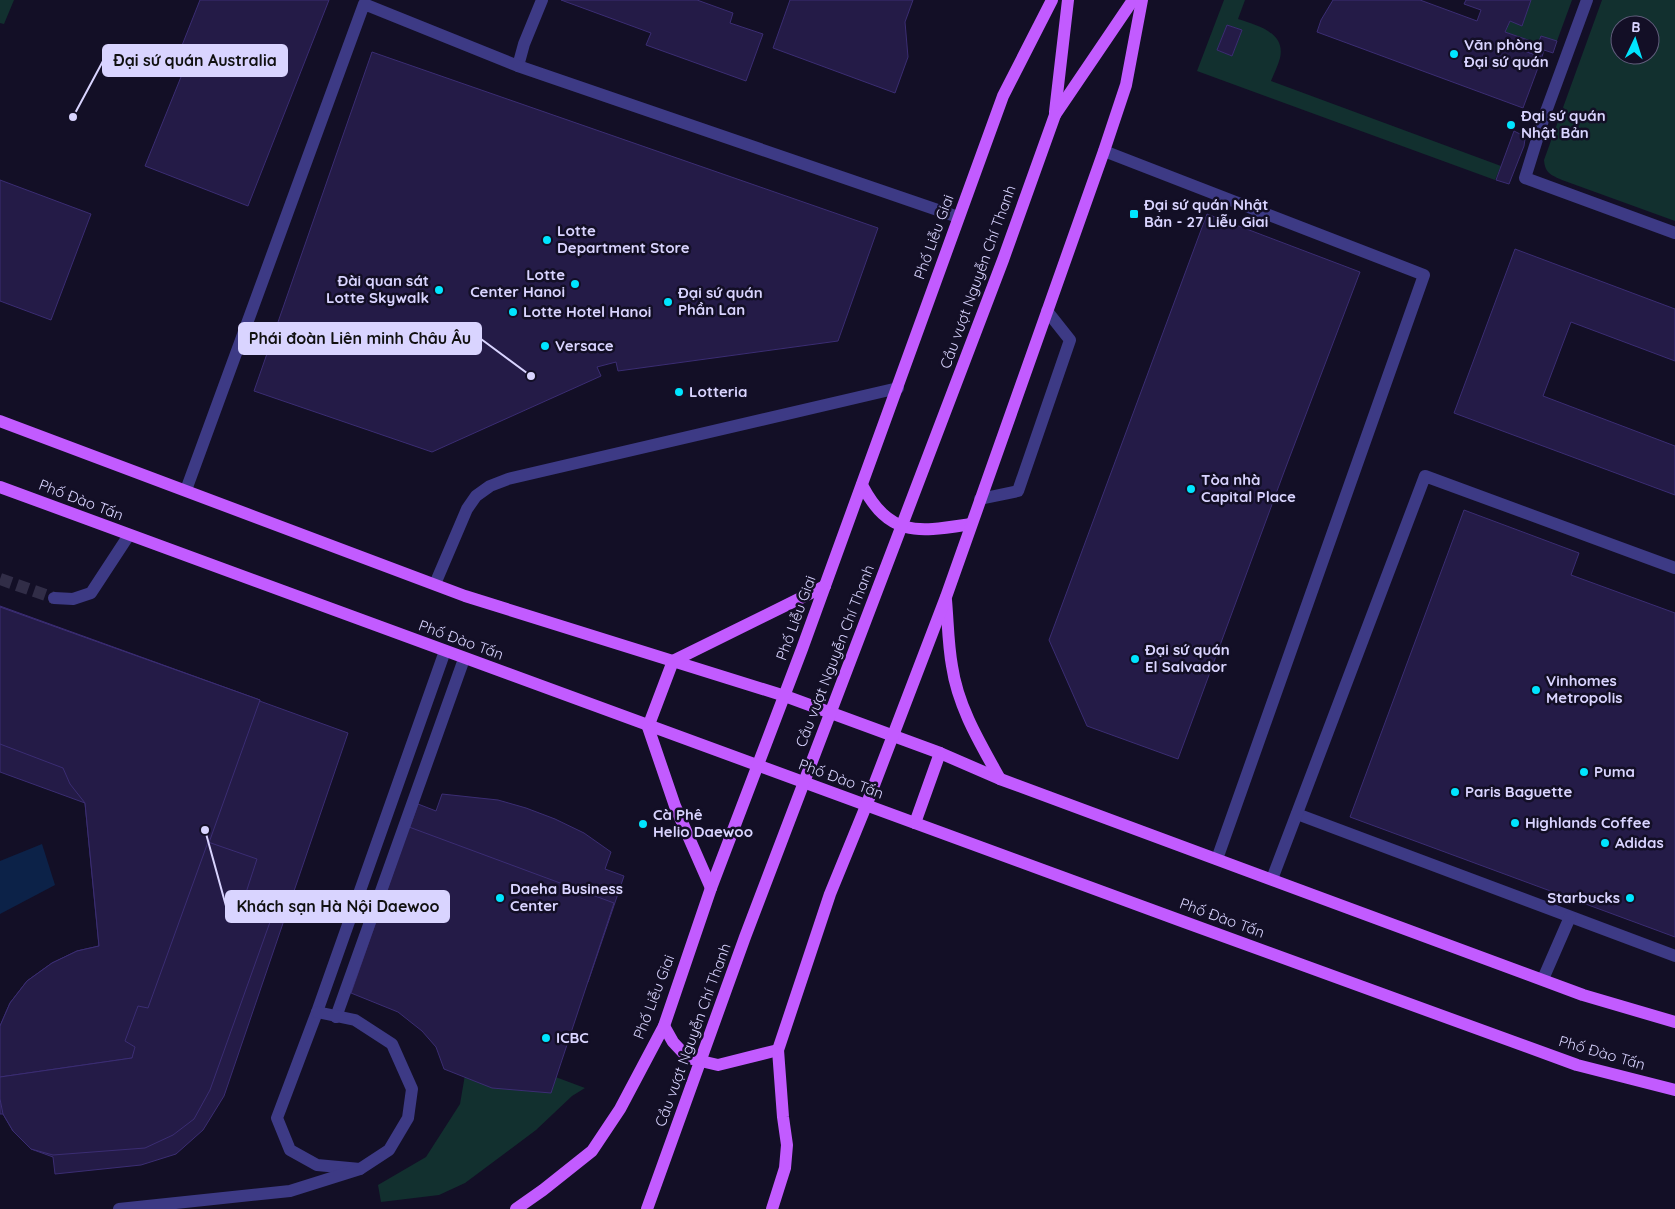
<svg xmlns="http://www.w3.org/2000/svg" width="1675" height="1209" font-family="Quicksand,sans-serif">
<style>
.green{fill:#12302f;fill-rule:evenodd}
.water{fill:#0c2248}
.building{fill:#241b47;stroke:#3b2d73}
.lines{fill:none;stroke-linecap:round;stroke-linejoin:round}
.minor-tunnel{stroke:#312d47;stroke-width:12;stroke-dasharray:12 6;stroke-linecap:butt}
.minor{stroke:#3d3a85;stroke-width:12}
.major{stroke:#c25bff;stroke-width:12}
.major-bridge{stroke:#c25bff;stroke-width:12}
.poi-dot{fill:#00e5ff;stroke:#130f26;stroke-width:2}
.labels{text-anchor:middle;stroke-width:5;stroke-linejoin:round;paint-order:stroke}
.poi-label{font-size:15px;font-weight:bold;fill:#d9d4ff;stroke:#130f26;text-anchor:start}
.street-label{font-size:15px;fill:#d9d4ff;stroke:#130f26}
.leader{fill:none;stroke:#d9d4ff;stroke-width:2}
.callout-dot{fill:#d9d4ff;stroke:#130f26;stroke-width:2}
.callout{fill:#d9d4ff;stroke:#d9d4ff;stroke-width:2}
.callout-label{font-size:16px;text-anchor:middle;font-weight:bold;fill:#111}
</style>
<rect width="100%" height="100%" fill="#130f26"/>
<g class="green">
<path d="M0,0H14L4,24L0,23Z"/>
<path d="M1224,0H1245L1238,19C1256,25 1286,32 1280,58C1278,66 1274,73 1271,81L1501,166L1495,180L1197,71ZM1227,25L1242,30L1232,56L1217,50Z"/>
<path d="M1531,0H1572L1557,41L1538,44L1505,32L1510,21L1522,25Z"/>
<path d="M1602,0H1675V221L1562,180C1551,175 1545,173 1544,160ZM1620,25H1650V55H1620Z"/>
<path d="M465,1043L585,1088L572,1096L536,1130L465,1183L439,1195L381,1202L378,1185L426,1157L460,1104L466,1069Z"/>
</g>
<path class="water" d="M42,844L55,885L0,914V861Z"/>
<g class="building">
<path d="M200,0H329L248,206L145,166L183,72L173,68Z"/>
<path d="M561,0H697L733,13L730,23L763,34L746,81L646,45L651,33Z"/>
<path d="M790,0H913L905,22L908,57L895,93L773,48Z"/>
<path d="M1333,0H1420L1477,21L1481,10L1464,4L1466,0H1531L1522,26L1510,21L1505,32L1528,40L1524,51L1542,57L1523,108L1317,32L1321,20Z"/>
<path d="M1227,25L1242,30L1232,56L1217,50Z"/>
<path d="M1541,36L1557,41L1553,53L1544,50L1542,57L1524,51L1528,40L1538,44Z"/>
<path d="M372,52L878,228L838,341L618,371L616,362L597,367L601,376L432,452L254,391Z"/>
<path d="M1514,131L1522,135L1525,139L1524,146L1509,184L1496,180Z"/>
<path d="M0,180L91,214L51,320L0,301Z"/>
<path d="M1207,214L1360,272L1284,472L1178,759L1087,726L1049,640Z"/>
<path d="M1515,249L1675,309V361L1571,322L1543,396L1675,446V495L1454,413Z"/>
<path d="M1464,510L1579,553L1571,575L1675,613V937L1350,817Z"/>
<path d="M0,606L260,700L230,784L57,719L44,761L0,744Z"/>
<path d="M0,607L348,733L224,1096L203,1130L176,1154L141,1165L55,1174L53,1157L31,1149L13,1131L3,1114H0V1026L10,1003L27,981L52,963L77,951L99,946L85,803L0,772Z"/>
<path d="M0,607L260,700L132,1058L0,1077V1026L10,1003L27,981L52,963L77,951L99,946L85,803L70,784L63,768L0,744Z"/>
<path d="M442,794L498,800L526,808L555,819L584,833L611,852L605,869L624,876L588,982L565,975L560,993L538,995L487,989L464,983L420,964L392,945L398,928L376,921L418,804L436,811Z"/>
<path d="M409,827L614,903L551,1093L492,1088L444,1069L436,1047L422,1031L398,1012L351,993Z"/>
<path d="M208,842L257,859L240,911L270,922L210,1090L194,1119L173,1135L145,1148L53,1155L31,1149L13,1131L3,1114L0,1099V1077L132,1058L135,1047L125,1041L138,1006L148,1008Z"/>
</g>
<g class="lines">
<path class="minor-tunnel" d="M0,579L54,598"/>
<g class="minor">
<path d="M1587,0L1544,117L1525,178L1675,233"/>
<path d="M518,66L524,44L542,0"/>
<path d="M1104,151L1424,275L1217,859"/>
<path d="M186,490L364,4L518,66L958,217"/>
<path d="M980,499L1018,491L1070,340L1047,311"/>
<path d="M435,584L467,509L476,496L490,486L508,479L898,388"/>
<path d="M54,598L73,599L91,593L129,535"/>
<path d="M1297,814L1675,956"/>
<path d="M1272,879L1425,476L1675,568"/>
<path d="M1543,979L1570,917"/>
<path d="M336,1017L464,659"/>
<path d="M360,1169L317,1165L290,1150L277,1118L317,1012L445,651"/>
<path d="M119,1209L290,1191L360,1169L389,1150L408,1118L412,1089L392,1044L355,1020L317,1012"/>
</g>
<g class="major">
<path d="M1055,112L1068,0"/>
<path d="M1055,115L1133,0"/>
<path d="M0,421L465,596L785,696L940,753L1000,779L1583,995L1675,1022"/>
<path d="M862,485C890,538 918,532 971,524"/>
<path d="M0,487C524,683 1051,873 1577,1065L1675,1090"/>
<path d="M946,600C948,622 948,644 952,666C958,707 980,743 1000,779"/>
<path d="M915,823L940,753"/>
<path d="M711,888L675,806L648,727L673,661L825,586"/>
<path d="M664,1026L673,1042L688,1058L718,1065L778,1050"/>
<path d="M516,1209L543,1190L592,1151L620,1109L664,1026L711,888L802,649L1003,96L1052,0"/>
<path d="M772,1209L785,1168L787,1145L783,1117L778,1050L830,894L866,806L946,597L1104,151L1126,85L1142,0"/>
</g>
<path class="major-bridge" d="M647,1209L745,937L1003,260L1055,115"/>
</g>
<g class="poi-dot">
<circle cx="1454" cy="54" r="5"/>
<circle cx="1511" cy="125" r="5"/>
<rect x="1129" y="209" width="10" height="10" rx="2.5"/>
<circle cx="547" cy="240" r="5"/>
<circle cx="575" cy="284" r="5"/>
<circle cx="439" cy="290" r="5"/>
<circle cx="668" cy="302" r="5"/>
<circle cx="513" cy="312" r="5"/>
<circle cx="545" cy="346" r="5"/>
<circle cx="679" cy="392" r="5"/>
<circle cx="1191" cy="489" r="5"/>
<circle cx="1135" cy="659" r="5"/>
<circle cx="1536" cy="690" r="5"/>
<circle cx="1584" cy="772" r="5"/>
<circle cx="1455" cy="792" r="5"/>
<circle cx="1515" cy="823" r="5"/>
<circle cx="643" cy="824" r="5"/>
<circle cx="1605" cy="843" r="5"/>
<circle cx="500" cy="898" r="5"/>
<circle cx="1630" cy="898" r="5"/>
<circle cx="546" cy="1038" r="5"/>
</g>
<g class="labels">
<g class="poi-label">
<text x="1464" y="50">Văn phòng<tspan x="1464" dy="17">Đại sứ quán</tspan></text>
<text x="1521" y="121">Đại sứ quán<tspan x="1521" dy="17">Nhật Bản</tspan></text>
<text x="1144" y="210">Đại sứ quán Nhật<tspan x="1144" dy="17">Bản - 27 Liễu Giai</tspan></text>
<text x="557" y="236">Lotte<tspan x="557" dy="17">Department Store</tspan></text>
<text x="565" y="280" text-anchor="end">Lotte<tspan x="565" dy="17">Center Hanoi</tspan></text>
<text x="429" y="286" text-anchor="end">Đài quan sát<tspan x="429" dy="17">Lotte Skywalk</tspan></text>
<text x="678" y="298">Đại sứ quán<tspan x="678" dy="17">Phần Lan</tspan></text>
<text x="523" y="317">Lotte Hotel Hanoi</text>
<text x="555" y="351">Versace</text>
<text x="689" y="397">Lotteria</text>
<text x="1201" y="485">Tòa nhà<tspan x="1201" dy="17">Capital Place</tspan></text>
<text x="1145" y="655">Đại sứ quán<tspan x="1145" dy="17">El Salvador</tspan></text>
<text x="1546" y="686">Vinhomes<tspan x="1546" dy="17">Metropolis</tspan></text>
<text x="1594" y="777">Puma</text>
<text x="1465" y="797">Paris Baguette</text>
<text x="653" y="820">Cà Phê<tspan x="653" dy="17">Helio Daewoo</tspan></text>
<text x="1525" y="828">Highlands Coffee</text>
<text x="1615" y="848">Adidas</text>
<text x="510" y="894">Daeha Business<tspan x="510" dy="17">Center</tspan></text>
<text x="1620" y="903" text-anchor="end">Starbucks</text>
<text x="556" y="1043">ICBC</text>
</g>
<g class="street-label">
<text transform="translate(934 237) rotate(-70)" y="5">Phố Liễu Giai</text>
<text transform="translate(978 277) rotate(-70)" y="5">Cầu vượt Nguyễn Chí Thanh</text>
<text transform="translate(81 500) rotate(21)" y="5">Phố Đào Tấn</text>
<text transform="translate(796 618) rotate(-70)" y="5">Phố Liễu Giai</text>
<text transform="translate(461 640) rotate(20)" y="5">Phố Đào Tấn</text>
<text transform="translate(835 656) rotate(-69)" y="5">Cầu vượt Nguyễn Chí Thanh</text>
<text transform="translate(841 779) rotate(20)" y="5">Phố Đào Tấn</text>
<text transform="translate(1222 918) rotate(20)" y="5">Phố Đào Tấn</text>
<text transform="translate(654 997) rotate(-69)" y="5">Phố Liễu Giai</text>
<text transform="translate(693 1035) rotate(-70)" y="5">Cầu vượt Nguyễn Chí Thanh</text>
<text transform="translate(1602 1053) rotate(16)" y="5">Phố Đào Tấn</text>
</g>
</g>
<path class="leader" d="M73 117L103 61M531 376L481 339M205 830L226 906"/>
<g class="callout-dot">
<circle cx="73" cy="117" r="5"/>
<circle cx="531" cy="376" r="5"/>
<circle cx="205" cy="830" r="5"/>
</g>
<g class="callout">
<rect x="103" y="45" width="184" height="31" rx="5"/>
<rect x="239" y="323" width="242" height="31" rx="5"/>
<rect x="226" y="891" width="223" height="31" rx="5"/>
</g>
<g class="callout-label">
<text x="195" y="66">Đại sứ quán Australia</text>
<text x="360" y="344">Phái đoàn Liên minh Châu Âu</text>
<text x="338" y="912">Khách sạn Hà Nội Daewoo</text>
</g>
<g transform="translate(1635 40) rotate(4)"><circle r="24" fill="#130f26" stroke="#625e7d"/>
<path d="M0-4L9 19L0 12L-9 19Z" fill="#00e5ff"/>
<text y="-8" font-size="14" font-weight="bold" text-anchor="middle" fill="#d9d4ff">B</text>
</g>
</svg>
